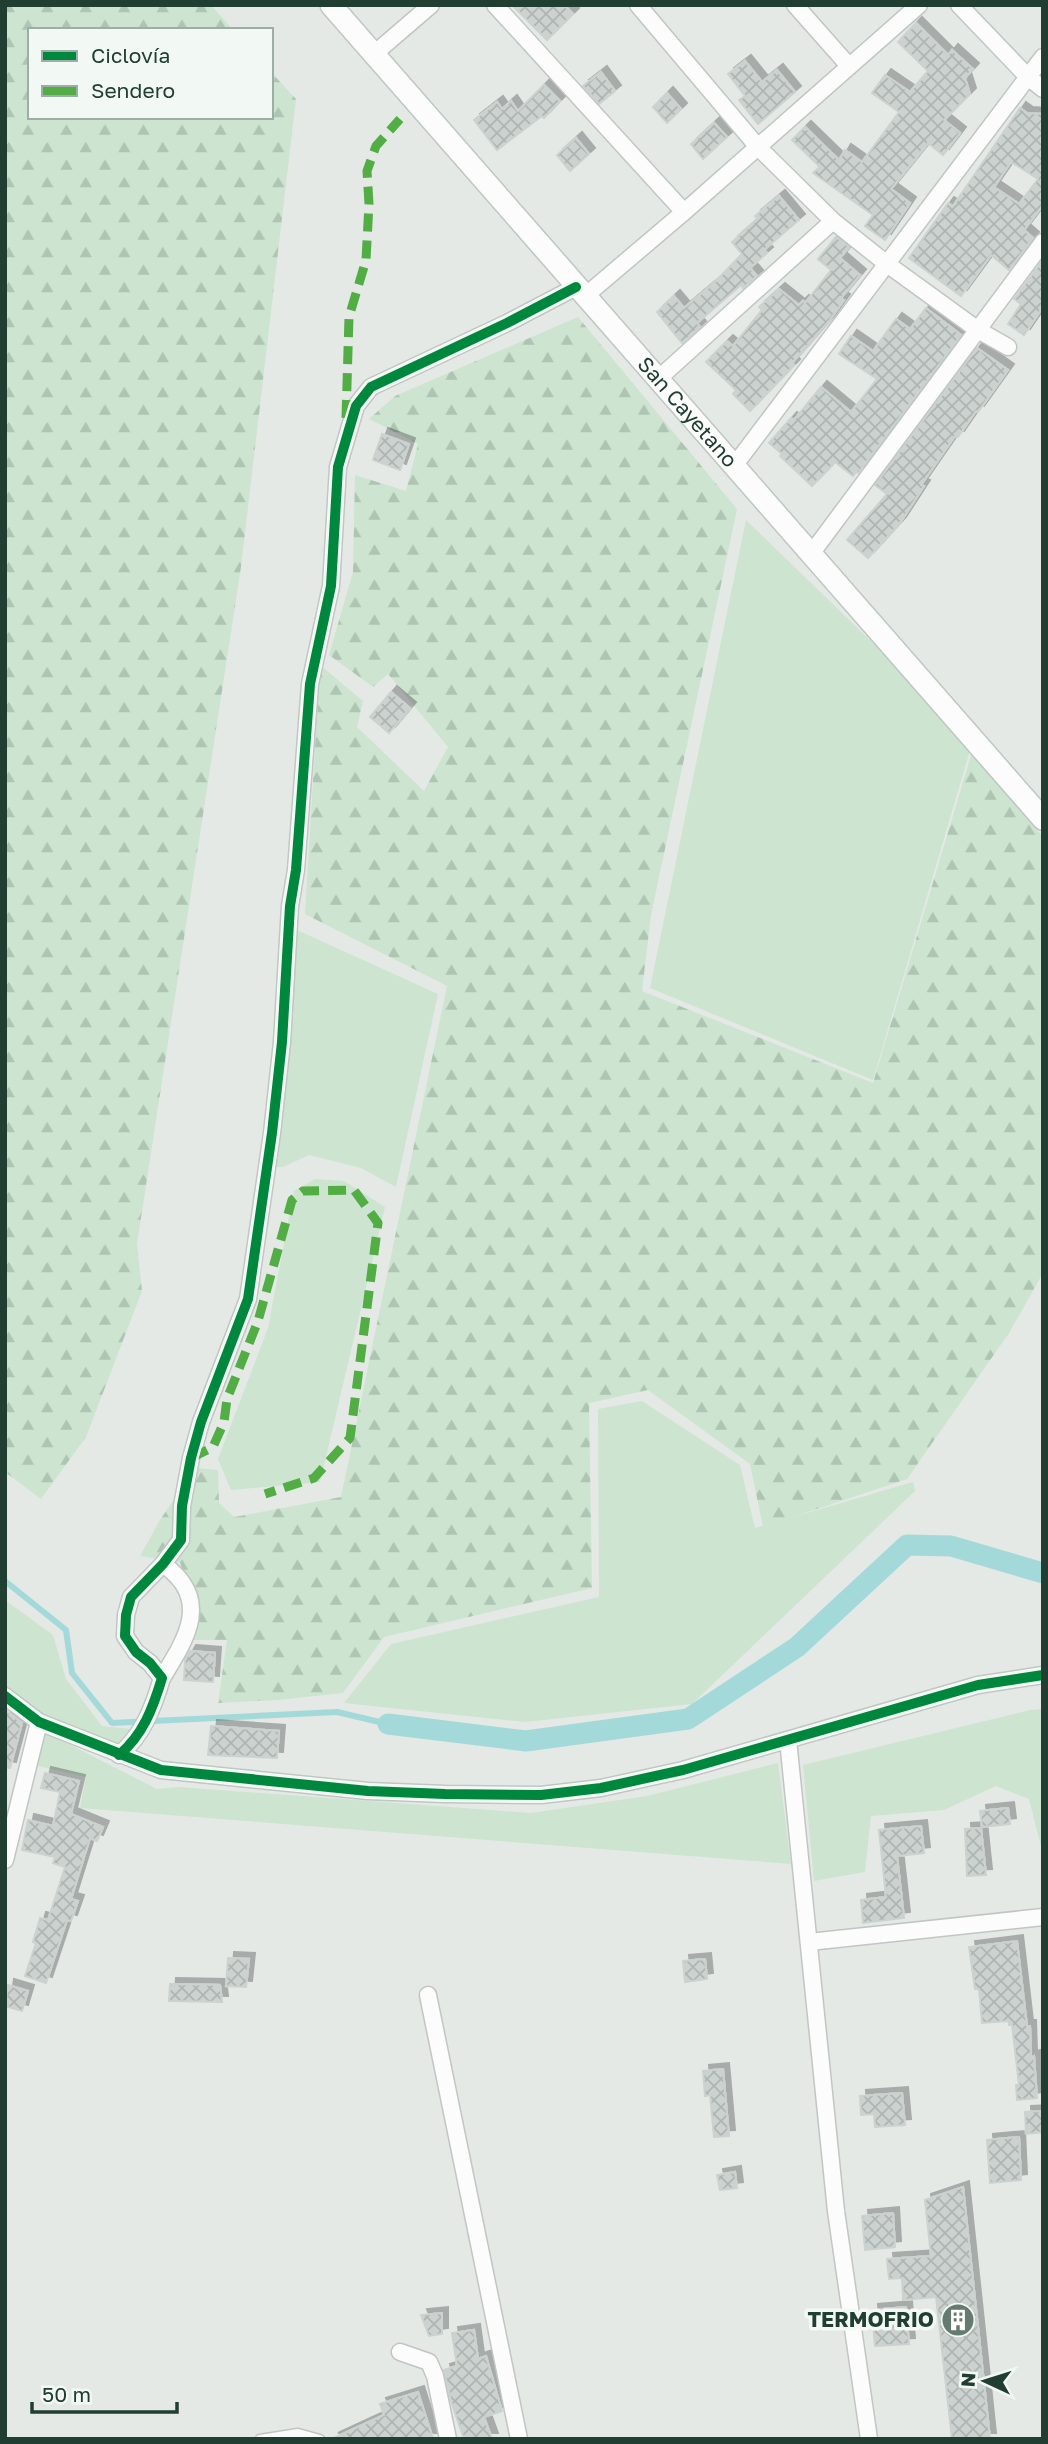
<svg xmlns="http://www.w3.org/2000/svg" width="1048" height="2444" font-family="'Golos Text',sans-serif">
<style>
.grass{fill:#cce4d0}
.forest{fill:url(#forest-firs)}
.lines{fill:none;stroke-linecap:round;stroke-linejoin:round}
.stream{stroke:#a3d9d9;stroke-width:6}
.canal{stroke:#a3d9d9;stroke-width:21}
.building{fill:url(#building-cross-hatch);stroke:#ccd2cf;stroke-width:2;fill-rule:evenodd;filter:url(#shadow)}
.lane-casing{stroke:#c1c6c3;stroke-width:11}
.street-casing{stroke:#c1c6c3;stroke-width:19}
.secondary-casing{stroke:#bfc7c3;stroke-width:24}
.lane{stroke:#fbfcfb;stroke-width:8}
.street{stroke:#fbfcfb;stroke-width:16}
.secondary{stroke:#fbfcfb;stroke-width:21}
.quiet{stroke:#52ad45;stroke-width:9;stroke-dasharray:18 9;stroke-linecap:butt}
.cycleway-casing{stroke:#f2f9f4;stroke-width:15}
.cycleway{stroke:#00873e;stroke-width:10}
.labels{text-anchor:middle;stroke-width:7;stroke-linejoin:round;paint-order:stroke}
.street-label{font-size:21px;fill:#213e32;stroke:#f2f9f4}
.poi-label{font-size:21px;font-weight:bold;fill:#213e32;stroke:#f2f9f4;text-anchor:end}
</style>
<defs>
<pattern id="forest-firs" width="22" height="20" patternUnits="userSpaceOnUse" patternTransform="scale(1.75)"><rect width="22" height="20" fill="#cce4d0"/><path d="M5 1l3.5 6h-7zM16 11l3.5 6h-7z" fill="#afc5b3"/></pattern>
<pattern id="building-cross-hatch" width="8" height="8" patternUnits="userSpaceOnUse" patternTransform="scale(1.75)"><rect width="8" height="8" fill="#ccd2cf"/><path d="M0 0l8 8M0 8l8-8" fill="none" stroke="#afb5b2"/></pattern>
<filter id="shadow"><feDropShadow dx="6" dy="-6" stdDeviation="0" flood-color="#0004"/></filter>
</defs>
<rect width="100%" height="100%" fill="#e4e9e6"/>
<g class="grass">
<path d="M746,520L973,740L873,1080L650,988Z"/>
<path d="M297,930L438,994L396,1187L361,1168L309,1155L283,1167H267Z"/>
<path d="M315,1179L344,1181L385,1207L320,1482L231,1490L218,1459L268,1328L294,1191Z"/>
<path d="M642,1401L740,1465L755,1528L913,1482L915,1491L692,1704L525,1722L344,1703L391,1644L599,1597L598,1409Z"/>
<path d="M5,1600L53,1635L66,1679L102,1726L130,1729L115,1750L41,1714L5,1685Z"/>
<path d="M1043,1709V1854L1029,1799L996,1786L944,1810L871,1816L865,1872L814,1881L803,1765L1030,1710Z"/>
<path d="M43,1731L157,1789L178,1787L531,1813L647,1796L778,1763L791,1864L80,1808L86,1777L38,1766Z"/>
</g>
<g class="forest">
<path d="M5,5H211L233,30H30V117H271V72L296,99L241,567L137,1244L142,1291L86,1437L41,1499L5,1472Z"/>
<path d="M578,317L737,509L651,915L642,991L873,1083L972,752L1043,837V1273L1009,1333L907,1479L763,1527L750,1464L648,1390L589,1403L592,1588L384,1637L343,1693L278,1700L218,1703L227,1640H194L191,1604L180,1562L140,1556L160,1520L195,1468L218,1470L219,1503L234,1517L341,1497L447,986L305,914L320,665L363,701L357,727L424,791L448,747L388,674L373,687L329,655L353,572L355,475L406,491L418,444L369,419L395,396Z"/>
</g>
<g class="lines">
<path class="stream" d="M5,1581L66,1630L72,1673L112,1723L337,1712L388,1724"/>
<path class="canal" d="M388,1724L526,1741L688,1719L797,1647L907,1545L951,1546L1043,1573"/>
</g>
<g class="building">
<path d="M512,5H564L573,14L547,40Z"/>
<path d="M916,23L948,55L952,50L973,69L965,78L970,94L944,120L960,133L943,155L928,143L891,189L910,203L885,240L865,226L873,215L813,173L820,167L792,140L805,127L839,160L845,150L862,162L899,112L872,93L885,75L910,92L928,71L898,42Z"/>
<path d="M745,61L762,82L777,70L795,92L758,124L739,100L745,96L728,74Z"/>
<path d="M601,72L615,91L599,104L583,86Z"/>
<path d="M544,85L560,101L544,118L542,116L497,150L474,120L497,102L502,109L511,101L518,111Z"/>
<path d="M667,93L681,109L667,123L653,107Z"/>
<path d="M1020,108L1027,113L1042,114L1043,124V205L1024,230L1033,238L1009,270L991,255L961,296L909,258L948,203L953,206ZM1011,162L1038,179L1019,204L994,187Z"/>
<path d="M714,123L727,137L703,159L691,144Z"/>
<path d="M576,138L589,154L570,171L557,155Z"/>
<path d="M779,196L799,220L764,250L767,253L750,268L757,276L743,288L741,285L697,323L700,327L682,343L657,312L674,296L684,308L715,282L742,254L732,242L758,219L755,216Z"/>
<path d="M836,237L849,247L840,258L860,275L841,298L844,300L829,321L792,363L794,365L750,411L733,394L736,390L706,362L727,341L733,346L762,310L759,307L779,289L799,305L803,301L805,303L831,270L818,259Z"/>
<path d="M1043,260V307L1024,335L1008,324L1021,304L1014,299Z"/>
<path d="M926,308L961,335L858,473L856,472L853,476L835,462L812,486L780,456L782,454L769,443L791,418L794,420L821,387L851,412L877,379L839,354L851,336L873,351L896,319L910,329Z"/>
<path d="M977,348L1008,370L978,412L976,411L958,437L955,436L921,485L924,486L900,523L868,558L847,540L887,494L875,485Z"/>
<path d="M382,434L409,444L400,470L373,460Z"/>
<path d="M391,692L410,708L389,733L370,717Z"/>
<path d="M190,1651L215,1653L213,1682L184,1680L185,1660Z"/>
<path d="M5,1710L22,1723L10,1768L5,1767Z"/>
<path d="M211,1726L279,1731L277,1758L208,1755Z"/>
<path d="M45,1773L79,1781L71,1814L103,1827L97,1841L90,1838L71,1899L78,1901L71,1921L67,1920L46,1983L25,1976L36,1943L33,1942L40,1918L48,1920L65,1867L53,1863L55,1857L22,1850L28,1820L53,1826L60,1792L41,1788Z"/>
<path d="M1008,1808L1010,1824L982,1827L980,1811Z"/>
<path d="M921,1826L924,1853L897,1856L904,1918L863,1923L861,1900L886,1897L879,1830Z"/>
<path d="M981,1828L986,1875L967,1876L965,1829Z"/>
<path d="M1017,1941L1027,2026H1030L1031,2057L1034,2056L1037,2098L1017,2100L1016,2085H1019L1012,2025H1009V2021L982,2023L979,1989H975L969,1947Z"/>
<path d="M228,1958L249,1959L246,1987L226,1986Z"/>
<path d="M705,1959L707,1979L685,1982L683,1961Z"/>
<path d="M170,1984L220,1985L222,2002L169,2001Z"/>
<path d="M8,1985L28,1991L22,2011L5,2006Z"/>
<path d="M723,2069L729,2136L714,2137L710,2095L705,2096L703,2071Z"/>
<path d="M902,2093L905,2125L875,2127L874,2114L861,2115L860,2096Z"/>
<path d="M1043,2111V2132L1026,2134L1025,2112Z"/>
<path d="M1019,2137L1021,2180L990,2183L987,2140Z"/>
<path d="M735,2172L737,2188L720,2190L717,2175Z"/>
<path d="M963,2187L990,2439H952L936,2297L903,2300L902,2278L889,2279L887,2259L931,2256L925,2200Z"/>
<path d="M893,2213L895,2247L865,2250L862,2216Z"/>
<path d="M906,2307L909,2344L875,2346L872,2310Z"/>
<path d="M442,2313V2334L429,2336L421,2315Z"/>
<path d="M474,2330L478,2359L486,2356L502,2411L484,2417L492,2439H464L451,2401L444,2370L457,2366L452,2333Z"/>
<path d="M418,2392L433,2439H332L384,2415L380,2404Z"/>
</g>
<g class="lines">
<defs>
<path id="lane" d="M260,2439L298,2433L320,2439"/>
<g id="street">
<path d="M495,5L684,212"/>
<path d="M638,5L758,147L833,221L887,264L978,330L1008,347"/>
<path d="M795,5L849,66"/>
<path d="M959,5L1028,77L1043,89"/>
<path d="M374,54L431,5"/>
<path d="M584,297L684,212L919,5"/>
<path d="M658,379L833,221"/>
<path d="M734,466L1043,57"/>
<path d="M811,554L1043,242"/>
<path d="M162,1678C187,1638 212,1599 163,1564"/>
<path d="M5,1696L39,1722L161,1770L368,1791L445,1794L541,1795L601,1788L683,1770L978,1685L1043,1675"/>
<path d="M788,1740L836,2211L869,2439"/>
<path d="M119,1755C143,1735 153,1708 162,1678L150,1663L136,1652L125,1636L126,1615L131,1597L163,1564L181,1540L182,1506L191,1458L201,1422L248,1299L272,1133L282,1042L290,906L296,870L310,684L331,586L338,467L356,406L371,387L507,323L576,287"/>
<path d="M5,1860L39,1722"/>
<path d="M809,1942L1043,1917"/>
<path d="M428,1995L519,2439"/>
<path d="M400,2352L429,2362L435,2376L448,2439"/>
</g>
<g id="secondary">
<path id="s1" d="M331,5L1043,819"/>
</g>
</defs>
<use href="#lane" class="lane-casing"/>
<use href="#street" class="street-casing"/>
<use href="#secondary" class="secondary-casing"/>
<use href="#lane" class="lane"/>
<use href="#street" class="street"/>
<use href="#secondary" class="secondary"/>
<g class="quiet">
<path d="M346,418L349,317L366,260L369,204L367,171L376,146L400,119"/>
<path d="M191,1458L213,1447L224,1422L227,1399L258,1321L292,1200L303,1191L354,1190L378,1223L350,1438L314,1478L265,1494"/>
</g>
<defs>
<g id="cycleway">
<path d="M5,1696L39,1722L161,1770L368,1791L445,1794L541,1795L601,1788L683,1770L978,1685L1043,1675"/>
<path d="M119,1755C143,1735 153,1708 162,1678L150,1663L136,1652L125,1636L126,1615L131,1597L163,1564L181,1540L182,1506L191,1458L201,1422L248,1299L272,1133L282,1042L290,906L296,870L310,684L331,586L338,467L356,406L371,387L507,323L576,287"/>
</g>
</defs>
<use href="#cycleway" class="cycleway-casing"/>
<use href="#cycleway" class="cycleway"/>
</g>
<defs>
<symbol id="building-disc" viewBox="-11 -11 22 22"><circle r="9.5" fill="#657a71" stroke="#f2f9f4"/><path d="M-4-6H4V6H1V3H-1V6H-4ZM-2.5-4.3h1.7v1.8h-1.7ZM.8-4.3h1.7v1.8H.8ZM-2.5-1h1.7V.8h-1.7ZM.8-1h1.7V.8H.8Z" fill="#fff"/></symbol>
</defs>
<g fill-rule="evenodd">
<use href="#building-disc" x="939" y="2301" width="38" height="38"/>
</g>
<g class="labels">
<g class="street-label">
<text dy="7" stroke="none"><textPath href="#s1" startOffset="541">San Cayetano</textPath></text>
</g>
<g class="poi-label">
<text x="934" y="2327">TERMOFRIO</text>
</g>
</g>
<rect width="1048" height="2444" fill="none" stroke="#213e32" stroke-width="14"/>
<rect x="28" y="28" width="245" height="91" fill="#f2f9f4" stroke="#9eaea6" stroke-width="2"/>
<rect x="42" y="51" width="35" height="10" fill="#00873e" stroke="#9eaea6" stroke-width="2"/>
<text x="91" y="63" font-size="21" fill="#213e32">Ciclovía</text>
<rect x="42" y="86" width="35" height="10" fill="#52ad45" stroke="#9eaea6" stroke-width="2"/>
<text x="91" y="98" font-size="21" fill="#213e32">Sendero</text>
<g transform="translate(985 2381) rotate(274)" stroke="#f2f9f4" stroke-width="5" paint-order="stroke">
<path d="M0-5L12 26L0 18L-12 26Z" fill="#213e32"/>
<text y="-10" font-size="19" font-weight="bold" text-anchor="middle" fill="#213e32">N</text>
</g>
<path d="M32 2402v10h145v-10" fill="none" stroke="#213e32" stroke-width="3.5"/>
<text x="42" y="2402" font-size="21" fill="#213e32" stroke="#f2f9f4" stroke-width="5" paint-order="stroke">50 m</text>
</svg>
